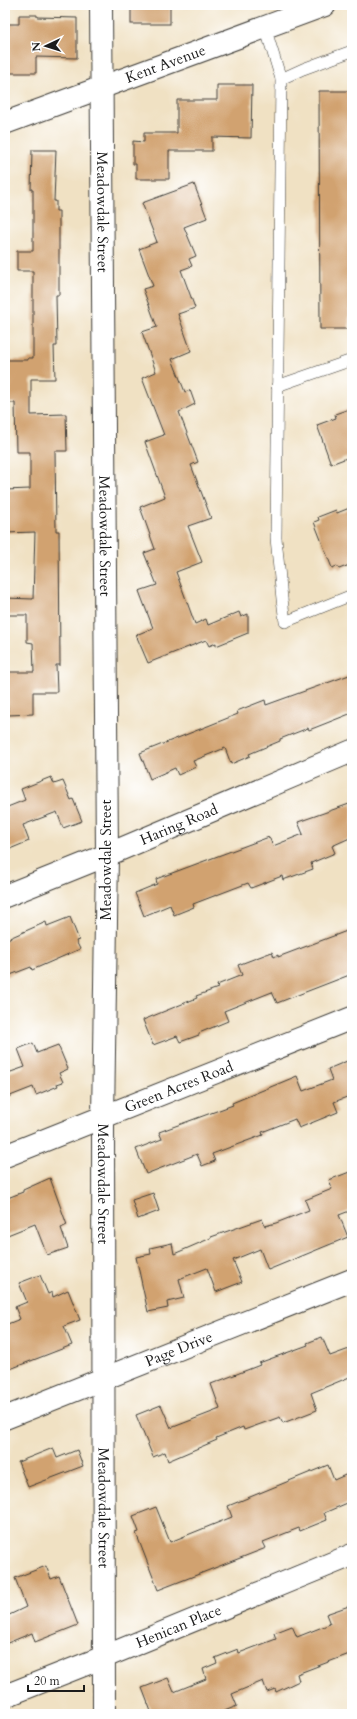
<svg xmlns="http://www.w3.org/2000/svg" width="357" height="1719" font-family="Cardo,serif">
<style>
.building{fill:#d1a26f}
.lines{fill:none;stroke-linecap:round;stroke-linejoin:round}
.service-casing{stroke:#3c3a35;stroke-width:12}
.minor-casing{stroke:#3c3a35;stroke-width:24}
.service{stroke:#fff;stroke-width:11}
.minor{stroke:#fff;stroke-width:22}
.labels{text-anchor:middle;stroke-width:3;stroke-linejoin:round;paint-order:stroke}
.street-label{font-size:15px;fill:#1c1c1c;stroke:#fff}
</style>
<rect width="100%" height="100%" fill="#fff"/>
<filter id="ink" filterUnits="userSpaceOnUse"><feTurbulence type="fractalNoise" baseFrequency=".025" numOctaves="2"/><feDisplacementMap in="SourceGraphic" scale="8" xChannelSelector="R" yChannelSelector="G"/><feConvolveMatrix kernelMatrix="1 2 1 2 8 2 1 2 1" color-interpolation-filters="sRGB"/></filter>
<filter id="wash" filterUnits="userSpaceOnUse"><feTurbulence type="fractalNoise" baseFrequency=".012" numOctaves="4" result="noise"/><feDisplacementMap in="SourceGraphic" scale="16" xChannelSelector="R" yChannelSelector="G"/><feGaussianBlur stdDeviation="0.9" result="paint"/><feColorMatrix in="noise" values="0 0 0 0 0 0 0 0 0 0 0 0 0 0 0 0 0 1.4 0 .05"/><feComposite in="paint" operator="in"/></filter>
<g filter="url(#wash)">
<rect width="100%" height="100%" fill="#f0e1c3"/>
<g id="blocks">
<g class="building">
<rect x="131" y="5" width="39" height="19"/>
<path d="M19,15H37V17L77,18V58L36,57V73H5V24H19Z"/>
<path d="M217,85H252L251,138L212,137V151H169V179H136V164H133V141L144,142V133H177V100H217Z"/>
<path d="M319,91H352V309H349V329H320Z"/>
<path d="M32,150H56L54,201H56V211H59V295H56L57,346H54L55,379H31V415L66,414L67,451H55L56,531H59L60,665H56L57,692H33V714L8,715L7,694H5V672H34L33,643L27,642V615H5V598L33,599L35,532L5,533V490L30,489V452H16L15,403H6V360H28V358H33V271H17V251H33V190H31Z"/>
<path d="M194,184L207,218L184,227L196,256L189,259L192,266L181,270L195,308L178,314L191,351L172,359L185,392L190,390L195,404L179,412L198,462L191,465L211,518L188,526L202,562L176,572L195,624L206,619L208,625L239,612L241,617L248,614V633L216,646V643L209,646L206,640L148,663L136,635L153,628L139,591L157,585L144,553L155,549L140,507L165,497L145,442L164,435L142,378L156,372L142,332L157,327L143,289L153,286L139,249L157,242L142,203Z"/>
<path d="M352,408V456L331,464L317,425L336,418L335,414Z"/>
<path d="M352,507V564L339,569L337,566L332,568L314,522L319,520L318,517L336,510L337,513Z"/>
<path d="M352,674V713L309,730L308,728L280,739V741L249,754L250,756L231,764L225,748L193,761L196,767L178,775L175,768L150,779L140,753L238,714L237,711L265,700L266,705Z"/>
<path d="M51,777L54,784L63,781L71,800L73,799L82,821L63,828L57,812L23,825L29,841L5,851V808L25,800L21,789Z"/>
<path d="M352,803V837L332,846L335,853L311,863L313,869L283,880L282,876L251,888L248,883L193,904L194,907L174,915L170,905L144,916L135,893L157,884L156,879L269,837L273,846L303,834L298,822Z"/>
<path d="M70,917L79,940L76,941L80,949L32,970L31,967L5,977V940L46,922L47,926Z"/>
<path d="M352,929V974L277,1003L272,992L224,1011L228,1021L199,1033V1035L180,1042L177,1036L153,1045L143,1020L197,998L196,996L218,988L217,985L242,975L238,965L272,952L274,957L278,955V957Z"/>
<path d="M33,1043L37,1053L58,1045L68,1069L59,1073L63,1082L57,1084L58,1086L36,1095L33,1087L5,1098V1074L25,1067L18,1049Z"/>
<path d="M352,1059V1095L334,1102L338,1112L299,1128L295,1119L262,1132L263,1135L212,1154L215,1161L202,1166L197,1154L146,1174L136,1149L162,1139L159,1132L233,1105L232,1103L297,1076L303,1091L332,1080L328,1069Z"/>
<path d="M352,1171V1210L339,1215L348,1237L268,1270L260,1249L233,1260L242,1282L216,1292L207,1268L179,1279L184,1298L167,1302L168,1308L148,1312L136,1257L151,1254L150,1248L172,1243L174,1254L211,1238V1237L262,1219L265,1226L276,1223L309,1210L305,1200L332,1189L329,1180Z"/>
<path d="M50,1178L67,1225L61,1228L68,1248L47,1255L35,1224L5,1236V1199L23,1192V1190Z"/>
<path d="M153,1193L159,1211L138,1219L132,1200Z"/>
<path d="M40,1275L48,1294L52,1292L53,1297L68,1290L80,1320L64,1326L72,1345L5,1371V1325L20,1319L15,1307L27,1302L19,1283Z"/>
<path d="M322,1337L330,1356L352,1348V1376L311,1393L317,1410L283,1423L280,1417L244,1430L243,1427L216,1438L217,1440L168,1461L165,1452L153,1457L136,1415L161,1405L171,1428L220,1409L211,1384L260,1365L259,1363L308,1345L307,1343Z"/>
<path d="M53,1448L57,1458L77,1450L83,1466L28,1487L18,1462Z"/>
<path d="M328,1465L334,1480L352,1472V1501L324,1513L327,1520L300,1531L299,1528L263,1542L266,1548L158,1590L136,1533L139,1532L133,1516L156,1507L170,1542L232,1517L228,1506Z"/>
<path d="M46,1566L51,1579L59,1576L78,1625L35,1642L32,1633L5,1644V1617L26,1607L15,1578Z"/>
<path d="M349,1606L352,1615V1653L297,1674L299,1681L276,1692L275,1689L267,1692L263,1681L232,1694L237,1706L217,1714H152L142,1688L168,1678L174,1692L206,1679L203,1669L217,1663L215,1658L238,1649L239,1653L276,1639L274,1633L292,1626L297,1637L330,1624L326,1614Z"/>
</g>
</g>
</g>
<g filter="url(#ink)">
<use href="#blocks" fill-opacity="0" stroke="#3c3a35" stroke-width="1"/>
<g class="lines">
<defs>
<g id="service">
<path d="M265,27L281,79"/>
<path d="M352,51L303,69L281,79L276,538L282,599L285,622L352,595"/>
<path d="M277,386L352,360"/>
</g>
<g id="minor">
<path id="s1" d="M101,5L107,855L103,1118L104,1714"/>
<path id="s2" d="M5,123L325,5"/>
<path id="s3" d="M5,896L107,855L352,751"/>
<path id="s4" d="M5,1156L352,1018"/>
<path id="s5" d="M5,1418L352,1280"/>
<path id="s6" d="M5,1696L104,1657L352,1555"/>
</g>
</defs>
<use href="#service" class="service-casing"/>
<use href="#minor" class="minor-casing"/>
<use href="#service" class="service"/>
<use href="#minor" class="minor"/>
</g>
</g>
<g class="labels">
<g class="street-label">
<text dy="5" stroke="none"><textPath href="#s2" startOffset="171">Kent Avenue</textPath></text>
<text dy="5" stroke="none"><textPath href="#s1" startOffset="207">Meadowdale Street</textPath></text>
<text dy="5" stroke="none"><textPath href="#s1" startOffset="531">Meadowdale Street</textPath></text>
<text dy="5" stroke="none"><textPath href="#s3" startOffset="188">Haring Road</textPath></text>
<text transform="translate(106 860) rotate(-90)" y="5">Meadowdale Street</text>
<text dy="5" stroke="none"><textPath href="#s4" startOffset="187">Green Acres Road</textPath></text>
<text dy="5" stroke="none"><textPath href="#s1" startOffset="1179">Meadowdale Street</textPath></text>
<text dy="5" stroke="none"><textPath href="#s5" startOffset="187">Page Drive</textPath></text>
<text dy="5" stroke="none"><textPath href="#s1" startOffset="1503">Meadowdale Street</textPath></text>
<text dy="5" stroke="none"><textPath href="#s6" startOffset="187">Henican Place</textPath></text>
</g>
</g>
<rect width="357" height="1719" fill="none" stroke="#fff" stroke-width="20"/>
<g transform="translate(46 46) rotate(266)" stroke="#ffffff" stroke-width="3" paint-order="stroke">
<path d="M0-3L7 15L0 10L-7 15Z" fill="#1c1c1c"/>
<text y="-6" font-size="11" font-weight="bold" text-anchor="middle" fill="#1c1c1c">N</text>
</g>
<path d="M28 1685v6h56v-6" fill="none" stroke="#1c1c1c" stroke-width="2"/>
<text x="34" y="1685" font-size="12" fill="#1c1c1c" stroke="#ffffff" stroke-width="3" paint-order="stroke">20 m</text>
</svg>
